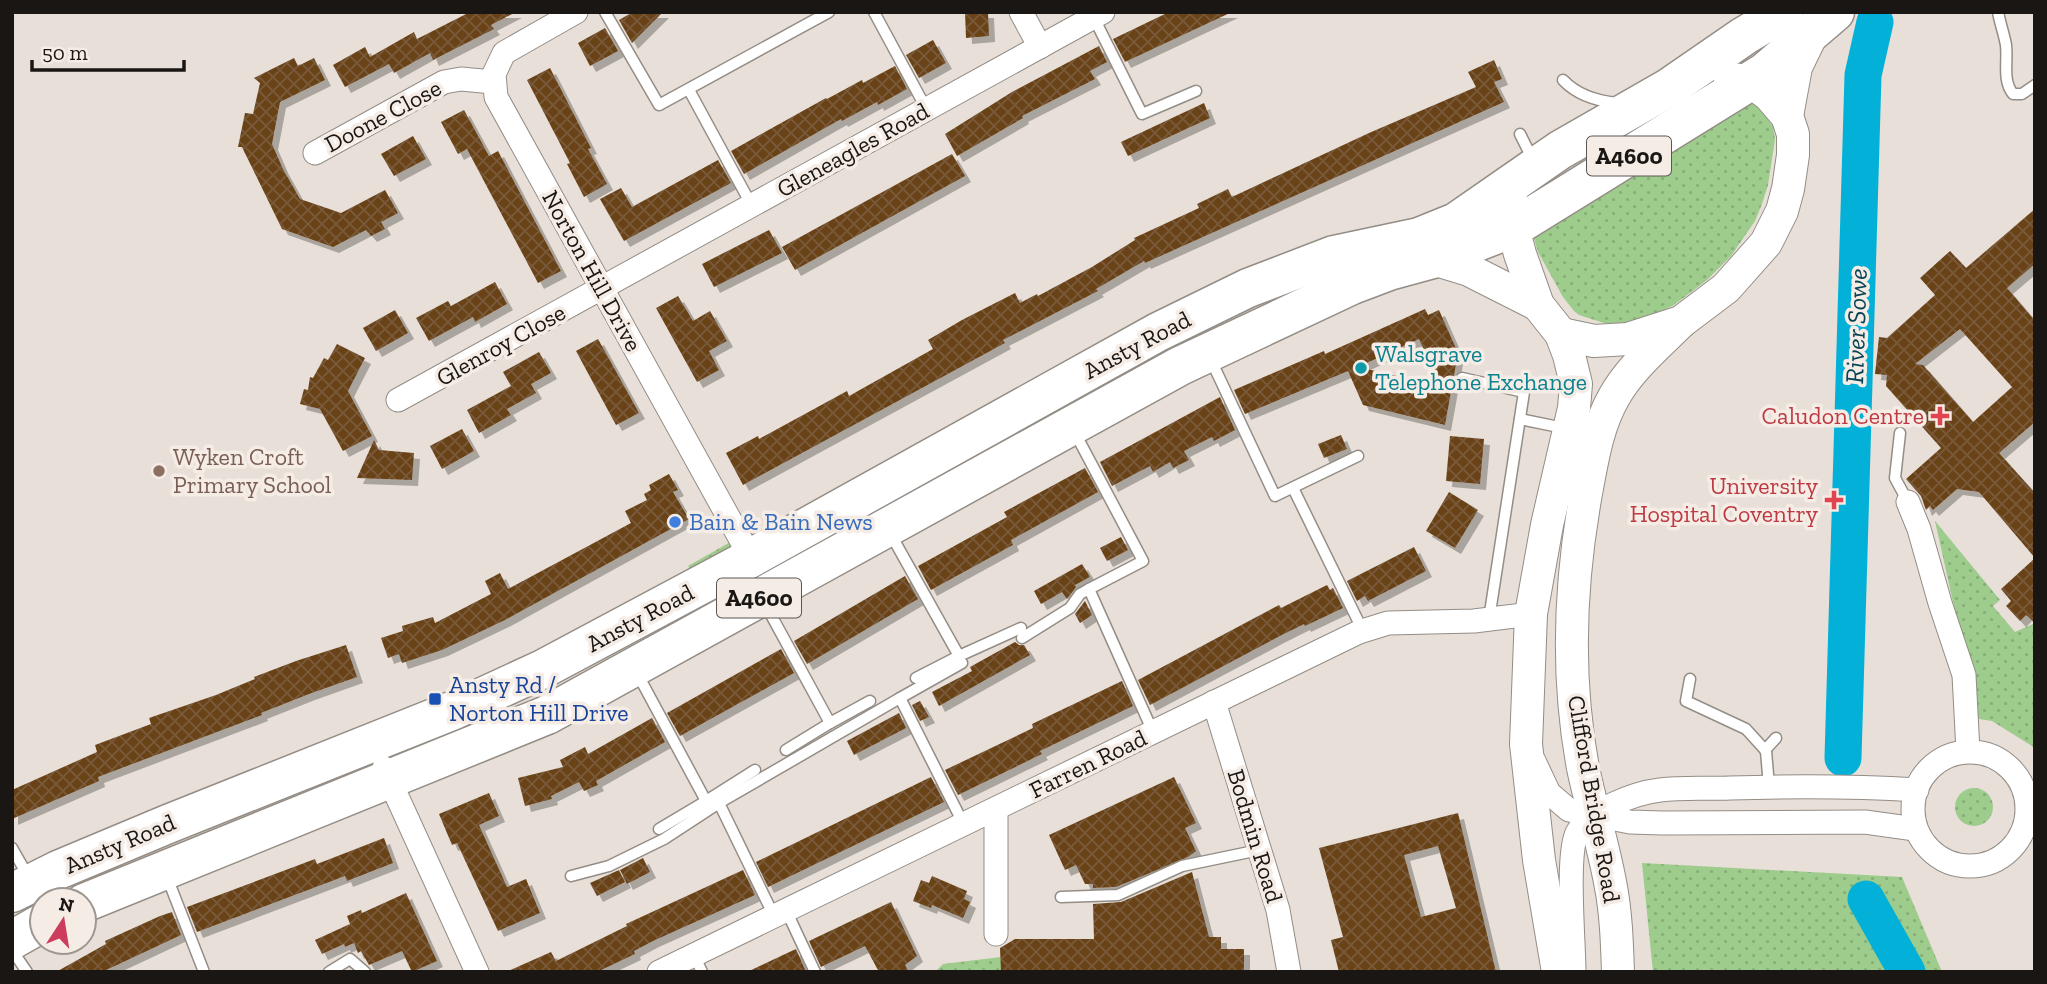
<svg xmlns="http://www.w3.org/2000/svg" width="2047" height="984" font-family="'Zilla Slab',serif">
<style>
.grass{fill:url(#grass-dots)}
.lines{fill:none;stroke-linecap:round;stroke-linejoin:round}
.river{stroke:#03b0d7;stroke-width:37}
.building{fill:url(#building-cross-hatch);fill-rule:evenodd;filter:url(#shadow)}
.service-casing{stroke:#948d86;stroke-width:13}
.minor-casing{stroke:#948d86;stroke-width:25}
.secondary-casing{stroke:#948d86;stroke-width:34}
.trunk-casing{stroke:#948d86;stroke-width:41}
.service{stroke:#fff;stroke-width:10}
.minor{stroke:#fff;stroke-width:23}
.secondary{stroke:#fff;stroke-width:32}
.trunk{stroke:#fff;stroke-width:38}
.culture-dot{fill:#0f9aa8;stroke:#f5ece5;stroke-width:2.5}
.health-dot{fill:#e0444e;stroke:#f5ece5;stroke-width:2.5}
.education-dot{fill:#8d6e63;stroke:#f5ece5;stroke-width:2.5}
.shop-dot{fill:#3f7fe0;stroke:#f5ece5;stroke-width:2.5}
.transit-dot{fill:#1a4fb4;stroke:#f5ece5;stroke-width:2.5}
.labels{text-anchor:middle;stroke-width:7;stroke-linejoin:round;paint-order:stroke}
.shield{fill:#f5ece5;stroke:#5b5652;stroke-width:2}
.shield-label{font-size:23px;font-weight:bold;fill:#191613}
.street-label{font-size:24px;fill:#191613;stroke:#f5ece5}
.culture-label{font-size:24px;fill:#0d838f;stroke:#f5ece5;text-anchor:start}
.health-label{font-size:24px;fill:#be3a42;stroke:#f5ece5;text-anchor:end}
.education-label{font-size:24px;fill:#785e54;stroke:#f5ece5;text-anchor:start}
.shop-label{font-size:24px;fill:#366cbe;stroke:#f5ece5;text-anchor:start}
.transit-label{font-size:24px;fill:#164399;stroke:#f5ece5;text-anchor:start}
.water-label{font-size:26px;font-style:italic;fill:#054454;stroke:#f5ece5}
</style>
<defs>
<pattern id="grass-dots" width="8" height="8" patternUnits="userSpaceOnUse" patternTransform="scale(1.75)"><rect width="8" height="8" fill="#9dcc8c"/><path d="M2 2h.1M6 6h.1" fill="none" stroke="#87ae78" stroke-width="1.8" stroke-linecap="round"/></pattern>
<pattern id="building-cross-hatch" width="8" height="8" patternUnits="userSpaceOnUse" patternTransform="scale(1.75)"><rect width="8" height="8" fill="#694219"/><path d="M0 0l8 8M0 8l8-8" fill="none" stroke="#795a39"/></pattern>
<filter id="shadow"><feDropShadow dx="6" dy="6" stdDeviation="0" flood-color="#0004"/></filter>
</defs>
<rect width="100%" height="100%" fill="#e7dfd8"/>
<g class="grass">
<path d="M1749,100L1766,115L1773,127L1775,139L1768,185L1762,204L1755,221L1731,256L1707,280L1674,305L1647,318L1620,326L1604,323L1579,315L1574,311L1563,297L1538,252L1532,232Z"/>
<path d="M1935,521L2000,600L1993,606L2015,632L2035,623V748L1992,721L1979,719Z"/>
<path d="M734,540L732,550L695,576L688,566Z"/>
<circle cx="1974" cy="807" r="19"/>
<path d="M1642,863L1902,877L1942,972H1653Z"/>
<path d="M1001,957V972H935L943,964Z"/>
</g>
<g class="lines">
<g class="river">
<path d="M1843,758L1863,75L1875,22"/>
<path d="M1866,899L1907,972"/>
</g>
</g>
<g class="building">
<path d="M470,12H516L491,25L494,29L433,60L430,53L394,73L389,64L345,87L333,65L365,47L370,57L414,32L417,39Z"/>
<path d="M633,12H663L632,43L619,20Z"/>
<path d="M965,12H988L989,36L966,38Z"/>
<path d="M1169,12H1232L1125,62L1113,39Z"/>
<path d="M605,28L618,51L590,66L578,43Z"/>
<path d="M933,40L946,63L919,78L906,55Z"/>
<path d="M1099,46L1107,62L1090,71L1095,79L1022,116L1023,118L957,156L945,134L1012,92Z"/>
<path d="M294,58L298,66L314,58L325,80L280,102L272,144L283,169L300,199L341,213L385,190L398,213L381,222L385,229L371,236L366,230L333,247L282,229L242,147H238L245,113L253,114L260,83L254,78Z"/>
<path d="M1494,60L1502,79L1494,82L1504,102L1145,263L1144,261L1096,289L1098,291L1003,340L1005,343L743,485L726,453L758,436L759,439L847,391L849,396L933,349L928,340L962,320L1015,293L1020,303L1037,294L1038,296L1092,267L1135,240L1134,238L1199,208L1197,204L1228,189L1232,197L1369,133L1476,87L1468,72Z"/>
<path d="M895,66L907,89L878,105L877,102L842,121L841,119L744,174L731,151L826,98L827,99L862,80L863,83Z"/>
<path d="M550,68L591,148L588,149L607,184L584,197L567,164L570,163L527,80Z"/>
<path d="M1204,103L1210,118L1128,156L1121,142Z"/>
<path d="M464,110L489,156L498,151L561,271L538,283L467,149L458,154L441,122Z"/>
<path d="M413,136L426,159L394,176L381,154Z"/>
<path d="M952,154L965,176L795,270L782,247Z"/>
<path d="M718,160L731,183L624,241L600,199L621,188L632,207Z"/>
<path d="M2035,209V264L2007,288L2035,321V422L1999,453L2035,493V558L1979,492L1957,489L1933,510L1930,506L1926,510L1921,496L1906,479L1941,448L1886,386L1887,375L1875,374L1879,337L1887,338L1935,295L1920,278L1950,251L1966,268ZM1960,329L2012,387L1973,422L1923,365L1915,364Z"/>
<path d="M769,230L782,253L714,287L702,264Z"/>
<path d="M495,282L507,304L475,322L473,317L429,341L416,318L448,301L451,306Z"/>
<path d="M678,296L693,321L710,311L727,341L709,351L719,370L697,382L656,308Z"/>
<path d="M1425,309L1428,315L1439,310L1458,353L1445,425L1363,405L1348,371L1245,414L1234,390L1324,351L1325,354ZM1419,339L1440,386L1358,367Z"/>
<path d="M395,310L408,333L376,351L363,328Z"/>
<path d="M598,339L639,413L616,425L576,351Z"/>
<path d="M337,344L365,358L348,391L372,436L343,451L320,409L300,404L304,389L308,390L310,377L313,378L324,358L328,360Z"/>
<path d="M539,352L551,373L531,384L536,393L507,409L511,415L479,433L467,410L511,386L503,372Z"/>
<path d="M1220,397L1235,430L1214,441L1212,437L1184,451L1189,460L1173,468L1170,462L1153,472L1150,466L1112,486L1100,462Z"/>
<path d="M462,429L474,451L442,469L430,446Z"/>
<path d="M1341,435L1347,449L1324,458L1318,444Z"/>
<path d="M1450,436L1484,439L1480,484L1446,481Z"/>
<path d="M374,440L379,450L414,453L412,480L357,478Z"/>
<path d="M1085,468L1098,492L1011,540L1013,545L931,590L918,566L1007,517L1004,512Z"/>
<path d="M669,474L678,490L673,492L689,519L505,620L442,650L402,663L399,654L388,658L381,638L403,631L402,626L433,617L435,623L491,594L485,581L500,573L508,589L631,523L625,511L647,500L644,494L651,490L649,485Z"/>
<path d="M1449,492L1478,510L1455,548L1426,531Z"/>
<path d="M1121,537L1128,550L1107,561L1100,548Z"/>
<path d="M1414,547L1426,571L1368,601L1365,596L1357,601L1347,581Z"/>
<path d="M2035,558V623L2026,615L2020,621L2006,606L2011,601L2001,589Z"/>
<path d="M1082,564L1090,577L1075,585L1076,587L1067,599L1062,592L1041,604L1034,591Z"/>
<path d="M905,576L918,599L807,664L794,641Z"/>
<path d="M1327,585L1330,590L1333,588L1343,608L1305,626L1304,624L1276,638L1150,705L1138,680L1279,605L1281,608Z"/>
<path d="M1085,601L1092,615L1080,623L1075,614Z"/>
<path d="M1015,642L1019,645H1024L1030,655L939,706L932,692L972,671L970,667Z"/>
<path d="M346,645L357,677L309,694L261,713L262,715L98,777L99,781L12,819V790L97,752L95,745L151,724L149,718L216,695L255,679L254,677L296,661Z"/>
<path d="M781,649L794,673L680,736L667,713Z"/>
<path d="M1122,681L1133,706L1040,751L1042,754L958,795L945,770L1033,728L1032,724Z"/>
<path d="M920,701L929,717L920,721L912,705Z"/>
<path d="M899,713L906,728L854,755L847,741Z"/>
<path d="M652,718L665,742L596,781L598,785L584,791L579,782L551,796L552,799L525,806L518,778L563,767L560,760L585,747L588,754Z"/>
<path d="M931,777L944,802L768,887L756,862Z"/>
<path d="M1174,777L1196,823L1185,828L1196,851L1188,857L1116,887L1093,888V884H1085L1076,865L1065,870L1049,835Z"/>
<path d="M489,793L499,816L479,825L507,887L526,879L540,913L498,931L457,843L452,845L439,814Z"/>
<path d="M1458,813L1496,972H1339L1331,940L1343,937L1319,848ZM1438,846L1456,908L1421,917L1404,855Z"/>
<path d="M384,838L393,863L347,881L345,876L197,932L187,907L315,859L317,864Z"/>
<path d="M643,858L650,872L627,884L620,870Z"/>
<path d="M619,870L625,882L597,896L590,883Z"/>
<path d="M743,870L755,895L653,941L634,951L635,954L597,972H506L551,952L556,961L627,926L626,924Z"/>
<path d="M1192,872L1209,937H1221V949H1244V972H1001L1000,948L1015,939H1094L1093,904L1121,902Z"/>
<path d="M932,876L967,891L964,899L970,902L963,918L932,905L931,908L913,901L921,880L929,883Z"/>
<path d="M406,893L437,961L412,972L402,951L369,965L361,951L358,953L354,943L345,947L344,944L322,954L315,940L350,924L347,916L361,910L362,913Z"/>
<path d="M891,902L917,956L905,965L909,972H879L865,946L821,967L809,941Z"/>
<path d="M172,912L181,935L102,972H56L106,944L105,941L160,916Z"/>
<path d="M796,949L806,972H747L783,955Z"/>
</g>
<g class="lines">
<defs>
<g id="service">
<path d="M605,12L659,105L829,12"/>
<path d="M874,12L927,110"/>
<path d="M1998,12C2000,23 2004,34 2006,45C2008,62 2002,80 2013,94H2022L2035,85"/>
<path d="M1094,18L1142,114L1196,91"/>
<path d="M1563,80C1577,95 1597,101 1617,103"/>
<path d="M689,90L752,206"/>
<path d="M1520,134L1533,160"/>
<path d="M1210,358L1275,496L1358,456"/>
<path d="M1462,378L1524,392L1489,619"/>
<path d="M1520,419L1554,426"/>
<path d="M1074,431L1143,561L1089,589"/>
<path d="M1900,433L1895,478L1908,502"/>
<path d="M1293,488L1363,631"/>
<path d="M890,533L959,656L916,678"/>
<path d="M764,602L830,723L786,750"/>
<path d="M1022,638L1070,608L1080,594L1089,589L1153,732"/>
<path d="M959,656L1021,628"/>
<path d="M962,663L900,698L964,825"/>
<path d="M637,673L706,801L755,770"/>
<path d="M1690,679L1686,701L1746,729L1766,751L1769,786"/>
<path d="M830,723L870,701"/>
<path d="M1765,750L1776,738"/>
<path d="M659,829L706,801"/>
<path d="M12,848L29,878"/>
<path d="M571,876L609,866L664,839L719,803"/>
<path d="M167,877L204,972"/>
<path d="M1061,897L1118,895L1182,866L1259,850"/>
<path d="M786,910L815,972"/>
<path d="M774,916L719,803L900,698"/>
<path d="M12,950L27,972"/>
<path d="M694,955L702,972"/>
<path d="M329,972L350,959L365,972"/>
</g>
<g id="minor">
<path d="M576,12L504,53L494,74L496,97L751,558"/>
<path d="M1021,12L1040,47"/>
<path d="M315,153L444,82L461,79L493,82"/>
<path d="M398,400L1103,12"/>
<path d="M1908,502L1919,529L1940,603L1964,675L1968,751"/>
<path d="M1214,702L1278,910L1289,972"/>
<circle cx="1970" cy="809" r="57"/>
<path d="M1534,761L1549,793L1569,810L1630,822L1663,823L1865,822L1915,829"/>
<path d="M384,768L477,972"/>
<path d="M996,934V809"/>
<path d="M659,972L1359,632L1388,623L1474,621L1531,614"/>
<path d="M1574,972C1574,943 1566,855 1577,833C1589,810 1635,793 1660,790C1683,787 1707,789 1730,788C1792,786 1854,786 1917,790"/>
</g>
<g id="secondary">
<path d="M1787,116L1796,67L1812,34"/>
<path d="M1512,203L1513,228L1520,254L1538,305L1561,334L1569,355L1576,384L1574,408L1547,525L1531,614L1526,744L1539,860L1558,972"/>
<path d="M1433,259L1469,270L1538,305"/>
<path d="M1561,334L1594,341L1628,339L1681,322L1726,288L1766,243L1782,211L1788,189L1793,155V134L1787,116L1769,95L1750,81L1730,79"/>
<path d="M1618,972C1617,942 1616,911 1610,882C1603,844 1591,806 1583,768C1566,677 1570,579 1587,488C1593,456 1598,425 1614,397C1630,368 1658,345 1681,322"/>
</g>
<g id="trunk">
<path d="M12,893L58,870L168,824L454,710L543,669L751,558L1158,332L1248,288L1334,255L1419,237L1456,222L1560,150L1670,87L1744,36L1784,12"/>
<path d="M84,903L547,715L1180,366L1352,285L1389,271L1433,259L1513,228L1765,72L1835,12"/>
<path d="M12,940L42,923"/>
</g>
</defs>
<use href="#service" class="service-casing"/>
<use href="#minor" class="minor-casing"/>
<use href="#secondary" class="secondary-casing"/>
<use href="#trunk" class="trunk-casing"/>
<use href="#service" class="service"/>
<use href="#minor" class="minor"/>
<use href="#secondary" class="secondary"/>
<use href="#trunk" class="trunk"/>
</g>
<circle class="culture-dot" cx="1361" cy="368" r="7"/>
<g class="health-dot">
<path d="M1936.5 405.5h7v7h7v7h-7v7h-7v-7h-7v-7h7z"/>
<path d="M1830.5 489.5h7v7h7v7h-7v7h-7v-7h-7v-7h7z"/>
</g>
<circle class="education-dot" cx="159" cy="471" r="7"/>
<circle class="shop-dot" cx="675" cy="522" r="7"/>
<rect class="transit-dot" x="428" y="692" width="14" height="14" rx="3.5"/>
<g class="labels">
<g class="shield">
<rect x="1587" y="136.5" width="84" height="39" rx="5"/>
<rect x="717" y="578.5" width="84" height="39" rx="5"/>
</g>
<g class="shield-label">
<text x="1629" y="164">A4600</text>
<text x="759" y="606">A4600</text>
</g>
<g class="street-label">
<text transform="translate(383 116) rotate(-28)" y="8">Doone Close</text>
<text transform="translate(853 150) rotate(-29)" y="8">Gleneagles Road</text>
<text transform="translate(592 271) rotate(61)" y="8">Norton Hill Drive</text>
<text transform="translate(501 345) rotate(-29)" y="8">Glenroy Close</text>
<text transform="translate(1137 345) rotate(-28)" y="8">Ansty Road</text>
<text transform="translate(640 618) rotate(-28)" y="8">Ansty Road</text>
<text transform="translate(1088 764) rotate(-26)" y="8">Farren Road</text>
<text transform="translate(1594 799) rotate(80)" y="8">Clifford Bridge Road</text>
<text transform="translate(1255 836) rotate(73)" y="8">Bodmin Road</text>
<text transform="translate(120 844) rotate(-23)" y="8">Ansty Road</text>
</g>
<g class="culture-label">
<text x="1375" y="362">Walsgrave<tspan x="1375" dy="28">Telephone Exchange</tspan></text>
</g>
<g class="health-label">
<text x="1924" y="424">Caludon Centre</text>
<text x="1818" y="494">University<tspan x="1818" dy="28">Hospital Coventry</tspan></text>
</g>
<g class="education-label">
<text x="173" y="465">Wyken Croft<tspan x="173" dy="28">Primary School</tspan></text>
</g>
<g class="shop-label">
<text x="689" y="530">Bain &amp; Bain News</text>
</g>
<g class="transit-label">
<text x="449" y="693">Ansty Rd /<tspan x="449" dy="28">Norton Hill Drive</tspan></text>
</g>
<g class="water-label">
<text transform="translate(1856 326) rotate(-88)" y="9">River Sowe</text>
</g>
</g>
<rect width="2047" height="984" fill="none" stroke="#191613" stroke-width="28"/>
<g transform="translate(63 921) rotate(12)"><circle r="33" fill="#f5ece5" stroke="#9d9691" stroke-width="2"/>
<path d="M0-5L12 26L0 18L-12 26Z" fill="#cc3c5c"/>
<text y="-10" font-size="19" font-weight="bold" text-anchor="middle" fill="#191613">N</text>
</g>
<path d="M32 60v10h152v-10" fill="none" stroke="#191613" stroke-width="3.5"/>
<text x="42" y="60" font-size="21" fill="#191613" stroke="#f5ece5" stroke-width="5" paint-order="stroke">50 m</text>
</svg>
